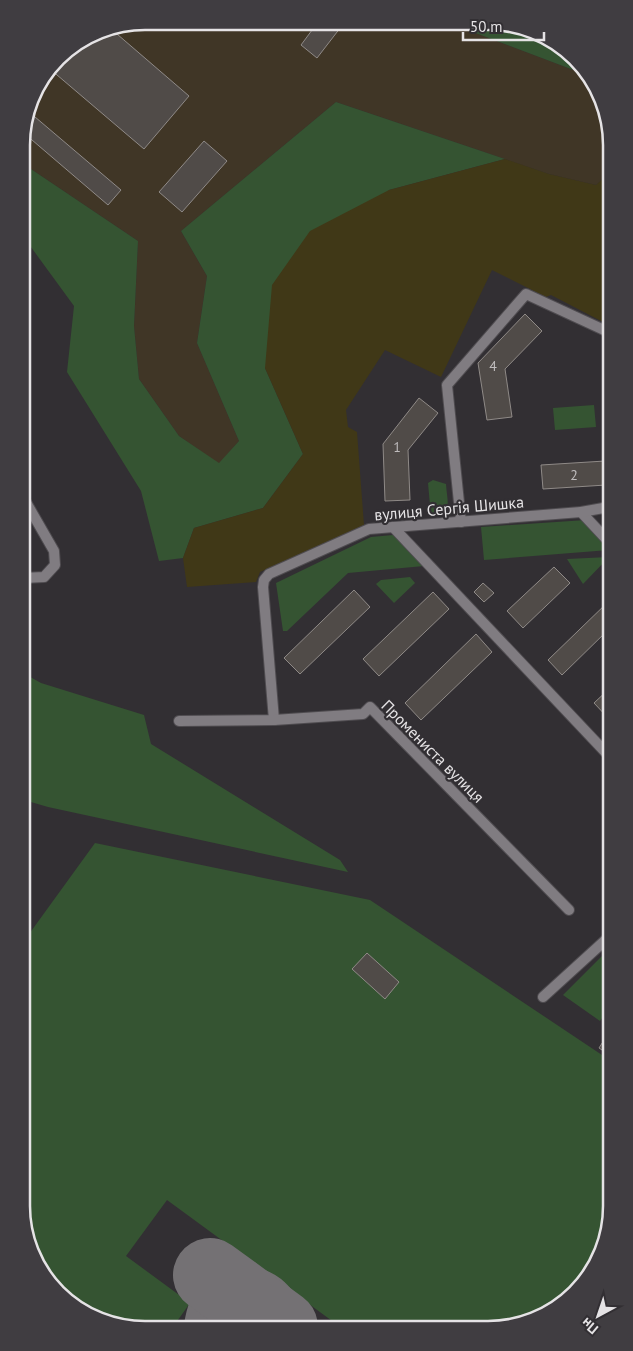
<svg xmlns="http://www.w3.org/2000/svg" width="633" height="1351" font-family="'PT Sans',sans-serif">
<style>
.industrial{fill:#403626}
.green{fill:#355432}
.sand{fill:#403817}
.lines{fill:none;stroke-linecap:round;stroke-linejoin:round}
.taxiway{stroke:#747174;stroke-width:29}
.runway{stroke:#747174;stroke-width:74}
.building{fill:#504b48;stroke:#8f8a87}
.minor-casing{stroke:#4f4c50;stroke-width:12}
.minor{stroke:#807c81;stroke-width:10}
.labels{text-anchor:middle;stroke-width:4.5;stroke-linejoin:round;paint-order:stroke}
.number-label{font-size:14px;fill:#c0bdbe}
.street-label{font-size:16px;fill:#e5e3e5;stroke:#322f33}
.rim{fill:none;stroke:#e5e3e5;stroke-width:2.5}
</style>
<rect width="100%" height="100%" fill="#322f33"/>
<path class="industrial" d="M145,21L449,23L584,74L607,112L608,174L596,185L549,174L336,102L181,231L207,276L197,343L239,441L219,464L179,436L139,379L134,326L138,241L22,163V136L34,90L63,52L98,31Z"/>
<g class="green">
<path d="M449,23L512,24L570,52L584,74Z"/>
<path d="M336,102L505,159L389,190L265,368L303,454L263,508L194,528L183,558L159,561L141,491L67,372L74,306L28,243L22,238V163L138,241L134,326L139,379L179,436L219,463L239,441L197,343L207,276L181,231Z"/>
<path d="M594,405L596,427L555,430L553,408Z"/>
<path d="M433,480L446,484C447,502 454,515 431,516L428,483Z"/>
<path d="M586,520L609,545V550L484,560L481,527Z"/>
<path d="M393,535L424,566L348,573L287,631H283L276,583L371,537Z"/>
<path d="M609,557L583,584L567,559Z"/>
<path d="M410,577L415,583L394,603L376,584L381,580Z"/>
<path d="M23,673L41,683L144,715L151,744L340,860L348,872L48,807L24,800Z"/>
<path d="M95,843L370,900L611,1061V1215L586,1282L557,1309L521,1325L339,1326L167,1200L126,1256L190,1303L173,1327H121L63,1299L26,1239L24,941Z"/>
<path d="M610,948L611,1006L600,1021L563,995Z"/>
</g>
<path class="sand" d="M505,159L549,174L596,185L608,174V322H603L551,295L546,297L492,270L441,377L385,350L346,410L348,427L357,432L364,525L260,572L256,582L187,587L183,558L194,528L263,508L303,454L265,368L272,285L310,231L389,190Z"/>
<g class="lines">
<path class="taxiway" d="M198,1327C200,1318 201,1309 206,1301C221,1278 255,1274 275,1293C285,1302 289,1315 295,1327"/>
<path class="runway" d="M210,1275L281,1327"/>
</g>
<g class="building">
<path d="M318,22L344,23L317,58L301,45Z"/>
<path d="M110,28L189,96L144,149L50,69L63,52L98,31Z"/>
<path d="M28,111L121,190L108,205L25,134L27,132L24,129Z"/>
<path d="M204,141L227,161L182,212L159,192Z"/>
<path d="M525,314L542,331L505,369L512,417L487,420L478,363Z"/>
<path d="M419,398L438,413L408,450L410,500L385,501L383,444Z"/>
<path d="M605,461L606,485L543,489L541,465Z"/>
<path d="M554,567L570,583L523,628L507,611Z"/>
<path d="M483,583L494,593L484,602L474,592Z"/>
<path d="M354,590L370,607L300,674L284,658Z"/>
<path d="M433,592L449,609L379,676L363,659Z"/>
<path d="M609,601V629L562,675L548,660Z"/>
<path d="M476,634L492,652L421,720L405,703Z"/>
<path d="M610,688V720L594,703Z"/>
<path d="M367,953L399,982L385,999L352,969Z"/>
<path d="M611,1029V1056L599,1048Z"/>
</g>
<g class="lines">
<defs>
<g id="minor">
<path d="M23,497L54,551L55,565L44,577L23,578"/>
<path d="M581,512L609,542"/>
<path d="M461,522L447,385L526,294L604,330H608"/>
<path d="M393,527L610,757"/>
<path d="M274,720L263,587L264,580L269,574L369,529L581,512L609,507"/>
<path d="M179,721L274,720L363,714L370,707L569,910"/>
<path d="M543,997L610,936"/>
</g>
</defs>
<use href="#minor" class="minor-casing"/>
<use href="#minor" class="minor"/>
</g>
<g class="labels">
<g class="number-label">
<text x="493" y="371">4</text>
<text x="397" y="452">1</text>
<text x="574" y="480">2</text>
</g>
<g class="street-label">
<text transform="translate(449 508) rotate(-5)" y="6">вулиця Сергія Шишка</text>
<text transform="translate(433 751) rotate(45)" y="6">Промениста вулиця</text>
</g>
</g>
<path d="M0 0H633V1351H0ZM145 30H488A115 115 0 0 1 603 145V1206A115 115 0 0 1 488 1321H145A115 115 0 0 1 30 1206V145A115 115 0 0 1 145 30Z" fill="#403d41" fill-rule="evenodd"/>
<path class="rim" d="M145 30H488A115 115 0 0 1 603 145V1206A115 115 0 0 1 488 1321H145A115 115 0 0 1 30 1206V145A115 115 0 0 1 145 30Z"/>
<g transform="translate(598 1316) rotate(220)" stroke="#322f33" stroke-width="4" paint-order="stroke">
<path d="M0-4L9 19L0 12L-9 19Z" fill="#e5e3e5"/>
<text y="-8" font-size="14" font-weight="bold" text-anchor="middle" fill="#e5e3e5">Пн</text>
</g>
<path d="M463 32v8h81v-8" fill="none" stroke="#e5e3e5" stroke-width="2.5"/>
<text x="470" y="32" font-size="15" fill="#e5e3e5" stroke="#322f33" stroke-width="4" paint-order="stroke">50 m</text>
</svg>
